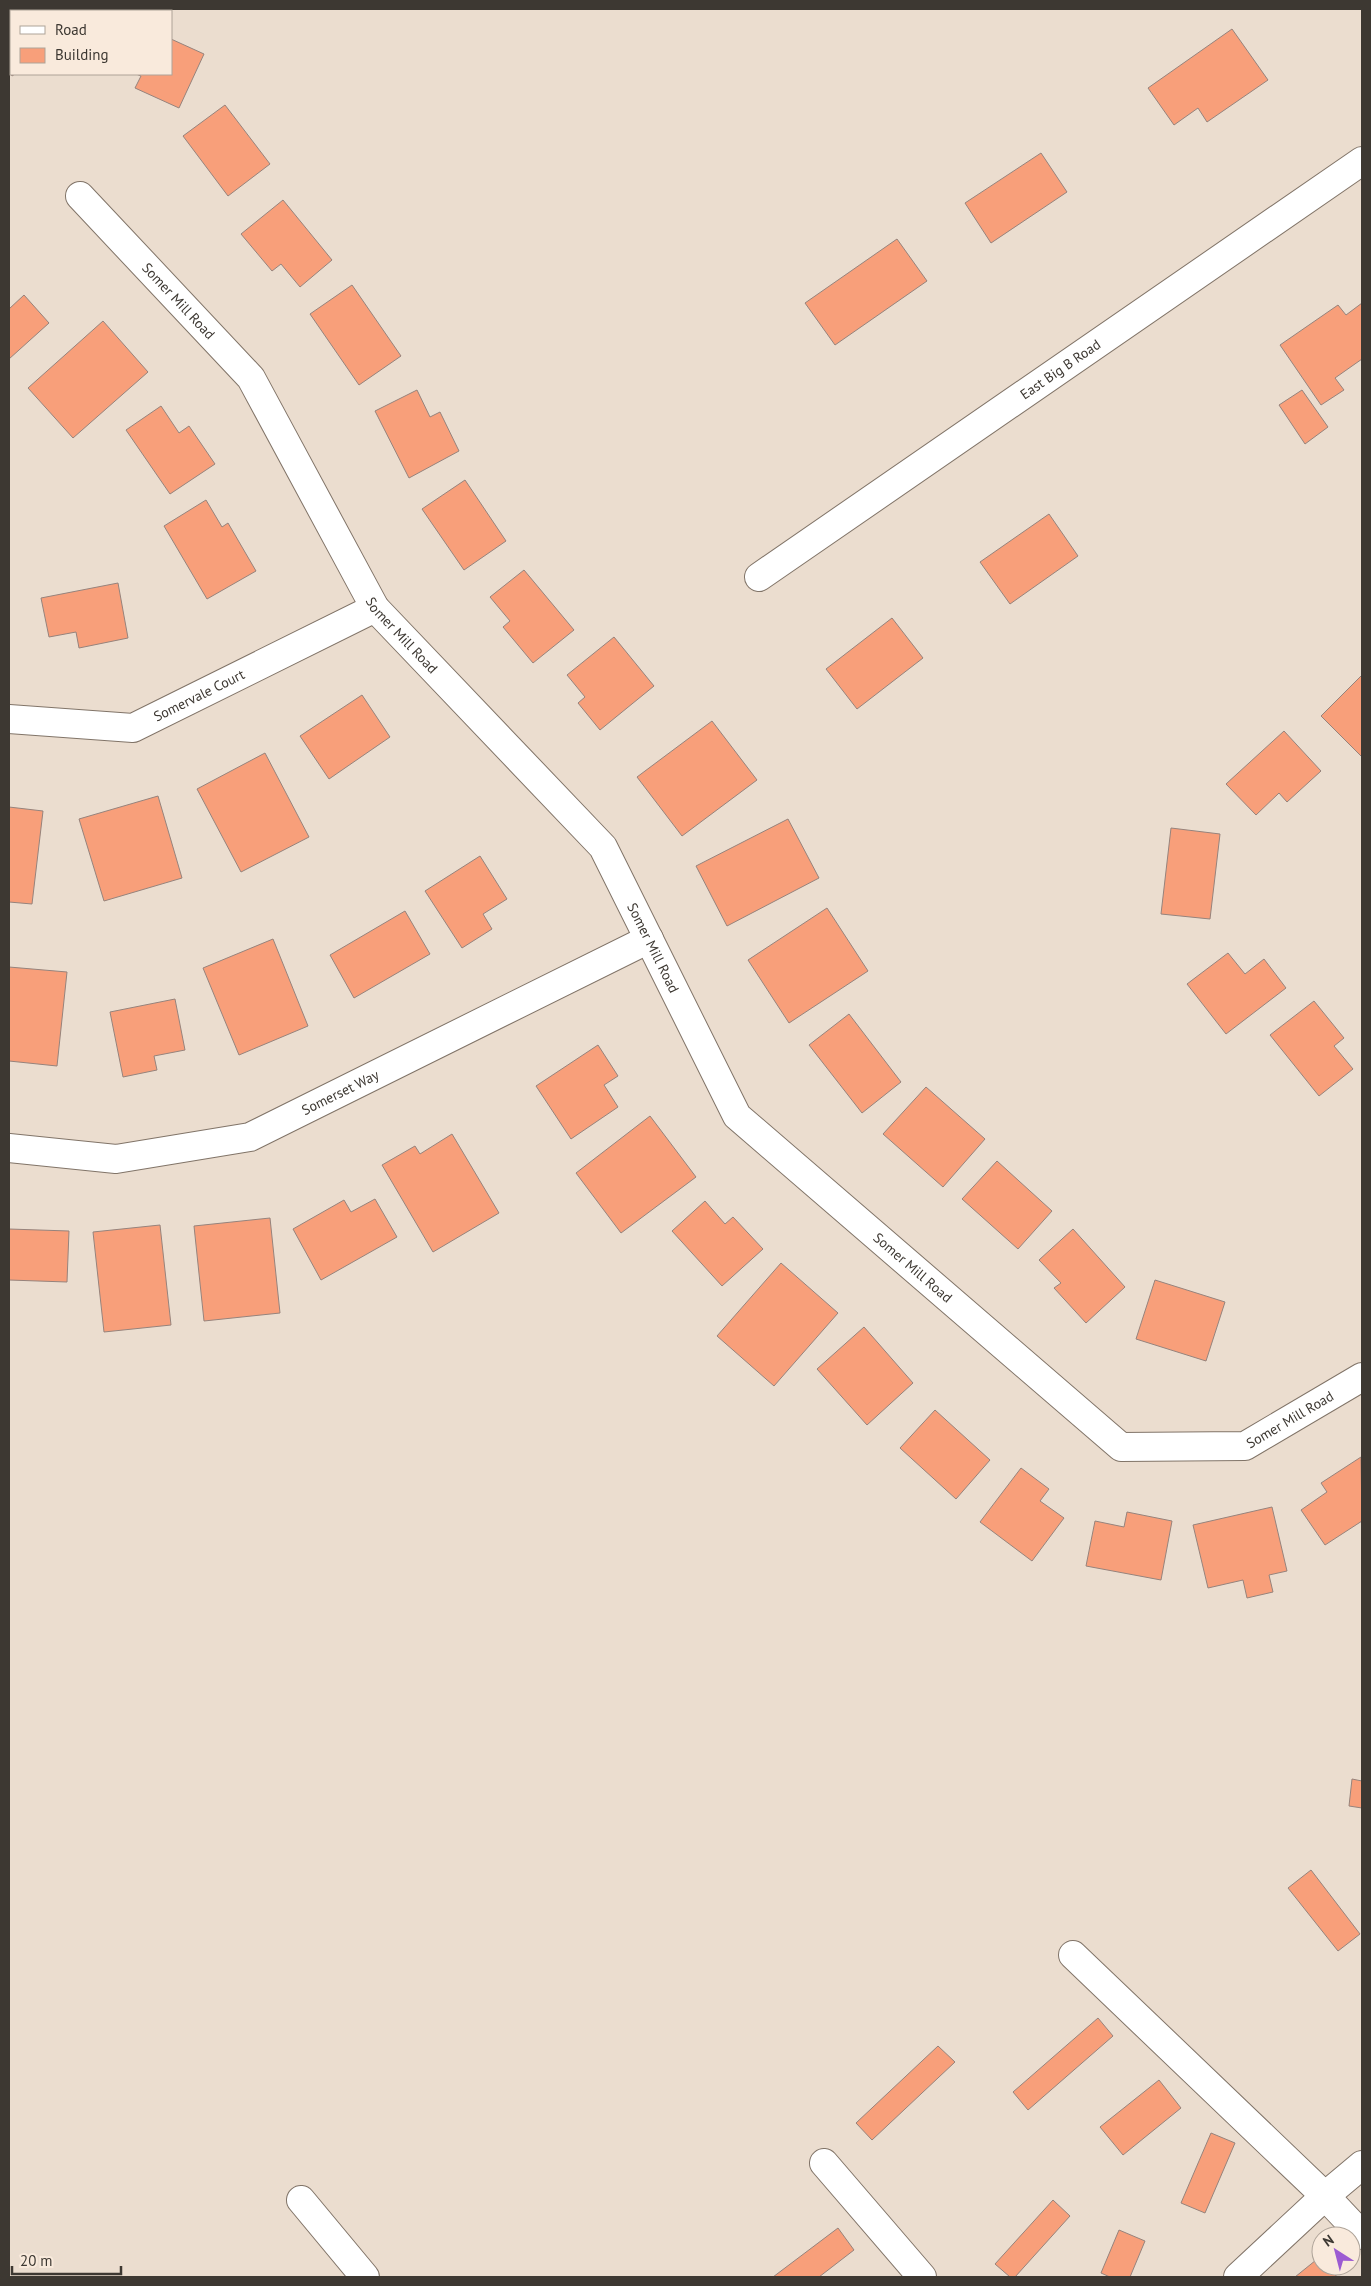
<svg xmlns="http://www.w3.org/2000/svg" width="1371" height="2286" font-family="'PT Sans',sans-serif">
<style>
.building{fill:#f89f7a;stroke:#96837c}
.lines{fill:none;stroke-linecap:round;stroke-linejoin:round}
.street-casing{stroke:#817468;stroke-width:30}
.street{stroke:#fff;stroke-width:28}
.labels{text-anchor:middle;stroke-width:4;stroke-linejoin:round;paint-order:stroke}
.street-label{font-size:14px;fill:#3d3832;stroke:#f9eadc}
</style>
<rect width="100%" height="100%" fill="#ebddcf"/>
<g class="building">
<path d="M31,9H71L73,11H27Z"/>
<path d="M11,21V74H15L12,76L9,71V23Z"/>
<path d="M1232,29L1268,80L1207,122L1198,108L1174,125L1148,88Z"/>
<path d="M171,39L204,54L179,108L135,88L141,76L136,74H171Z"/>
<path d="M225,105L270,164L228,196L183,136Z"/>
<path d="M1041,153L1067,192L991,243L965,203Z"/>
<path d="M283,200L332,260L300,287L281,264L272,271L241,234Z"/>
<path d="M897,239L927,281L835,345L805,303Z"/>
<path d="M352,285L401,356L359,385L310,314Z"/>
<path d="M24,295L49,323L9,359V309Z"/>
<path d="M1362,303V359L1335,378L1344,390L1321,405L1280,345L1338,305L1346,315Z"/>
<path d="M103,321L148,372L73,438L28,388Z"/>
<path d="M417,390L430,417L440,412L459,451L409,478L375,411Z"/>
<path d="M1302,390L1328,427L1305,444L1279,405Z"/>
<path d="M161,406L179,433L189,426L215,464L170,494L126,430Z"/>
<path d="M465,480L506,541L464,570L422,509Z"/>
<path d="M206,500L222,527L228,523L256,571L207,599L164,526Z"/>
<path d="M1049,514L1078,556L1010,604L980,562Z"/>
<path d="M524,570L574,630L533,663L503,627L510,621L490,597Z"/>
<path d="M118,583L128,638L79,648L76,632L49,637L41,598Z"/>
<path d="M892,618L923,658L857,709L826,669Z"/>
<path d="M614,637L654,686L600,730L578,703L585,697L567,675Z"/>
<path d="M1362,675V757L1321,716Z"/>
<path d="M362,695L390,737L329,779L300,736Z"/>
<path d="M712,721L757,780L682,836L637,777Z"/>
<path d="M1284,731L1321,771L1287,802L1279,793L1256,815L1226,784Z"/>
<path d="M265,753L309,837L241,872L197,789Z"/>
<path d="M158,796L182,878L104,901L79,819Z"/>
<path d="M9,807L43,811L32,904L9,902Z"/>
<path d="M788,819L819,878L727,926L696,866Z"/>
<path d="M1171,828L1220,834L1210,919L1161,914Z"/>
<path d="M480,856L507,899L483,914L492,929L462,948L425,891Z"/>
<path d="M827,908L868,971L789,1023L748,960Z"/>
<path d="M405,911L430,954L354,998L330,955Z"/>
<path d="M273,939L308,1026L239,1055L203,968Z"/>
<path d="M1228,953L1245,974L1264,959L1286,988L1226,1034L1187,984Z"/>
<path d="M9,967L67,972L57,1066L9,1061Z"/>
<path d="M175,999L185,1050L154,1056L157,1070L123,1077L110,1012Z"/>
<path d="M1314,1001L1344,1038L1334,1046L1353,1069L1319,1096L1270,1035Z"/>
<path d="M849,1014L901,1082L862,1113L809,1045Z"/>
<path d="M598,1045L618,1076L604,1085L618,1107L571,1139L536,1086Z"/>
<path d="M926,1087L985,1139L943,1187L883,1134Z"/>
<path d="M650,1116L696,1177L621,1233L576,1173Z"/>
<path d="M452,1134L499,1213L433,1252L382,1165L415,1146L420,1154Z"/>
<path d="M997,1161L1052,1211L1018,1249L962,1199Z"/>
<path d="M375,1199L397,1237L321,1280L293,1229L344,1200L351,1212Z"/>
<path d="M705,1201L725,1224L733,1217L763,1249L722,1286L672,1231Z"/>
<path d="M270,1218L280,1313L204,1321L194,1226Z"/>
<path d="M160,1225L171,1325L104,1332L93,1232Z"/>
<path d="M9,1229L69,1231L67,1282L9,1280Z"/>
<path d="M1073,1229L1125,1287L1086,1323L1054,1288L1061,1283L1039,1260Z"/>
<path d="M781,1263L838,1313L774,1386L717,1336Z"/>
<path d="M1155,1280L1225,1302L1206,1361L1136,1339Z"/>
<path d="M864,1327L913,1383L867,1425L817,1369Z"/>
<path d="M935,1410L990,1460L956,1499L900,1448Z"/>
<path d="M1361,1457L1362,1521L1325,1545L1301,1510L1327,1492L1321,1483Z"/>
<path d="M1021,1468L1049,1489L1040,1501L1064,1518L1032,1561L980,1522Z"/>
<path d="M1272,1507L1287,1571L1269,1575L1273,1592L1247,1598L1243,1580L1208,1588L1193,1525Z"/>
<path d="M1127,1512L1172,1521L1161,1580L1086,1566L1095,1521L1124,1527Z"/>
<path d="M1352,1779L1362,1781V1808L1349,1806Z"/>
<path d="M1311,1870L1360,1934L1338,1951L1288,1888Z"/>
<path d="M1098,2018L1113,2036L1028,2110L1013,2092Z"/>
<path d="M938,2046L955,2062L872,2140L856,2123Z"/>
<path d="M1159,2080L1181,2108L1123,2155L1100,2127Z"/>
<path d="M1211,2133L1235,2143L1205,2213L1181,2203Z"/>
<path d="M1053,2200L1070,2216L1015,2277H1010L995,2264Z"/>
<path d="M838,2228L854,2250L819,2277H773Z"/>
<path d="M1119,2230L1145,2241L1130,2277H1110L1101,2273Z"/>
<path d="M1321,2256V2266H1344L1345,2268L1334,2277H1295Z"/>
</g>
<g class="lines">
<defs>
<g id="street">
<path id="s1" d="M80,196L251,378L375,608L603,847L737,1116L1121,1447L1245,1446L1362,1377"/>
<path id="s2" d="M759,577L1362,161"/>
<path id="s3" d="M9,719L133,728L375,608"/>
<path id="s4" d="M9,1148L116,1159L250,1137L649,939"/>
<path d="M1073,1955L1325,2196L1362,2235"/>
<path d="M824,2163L922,2277"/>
<path d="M301,2200L365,2277"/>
<path d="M1238,2277L1325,2196L1362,2165"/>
</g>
</defs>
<use href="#street" class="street-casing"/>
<use href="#street" class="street"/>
</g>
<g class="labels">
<g class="street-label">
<text dy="5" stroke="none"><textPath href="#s1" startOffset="144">Somer Mill Road</textPath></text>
<text dy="5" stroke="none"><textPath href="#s2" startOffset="366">East Big B Road</textPath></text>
<text dy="5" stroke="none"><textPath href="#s1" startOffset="549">Somer Mill Road</textPath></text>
<text dy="5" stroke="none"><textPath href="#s3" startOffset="198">Somervale Court</textPath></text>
<text dy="5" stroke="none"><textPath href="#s1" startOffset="954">Somer Mill Road</textPath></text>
<text dy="5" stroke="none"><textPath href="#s4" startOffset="344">Somerset Way</textPath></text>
<text dy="5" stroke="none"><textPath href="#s1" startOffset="1374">Somer Mill Road</textPath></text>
<text dy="5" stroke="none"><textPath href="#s1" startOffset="1825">Somer Mill Road</textPath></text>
</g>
</g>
<rect width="1371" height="2286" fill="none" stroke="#3d3832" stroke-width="20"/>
<rect x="10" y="10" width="162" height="65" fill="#f9eadc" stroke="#aea398"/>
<rect x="20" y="26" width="25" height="8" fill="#ffffff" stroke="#aea398"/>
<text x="55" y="35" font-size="15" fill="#3d3832">Road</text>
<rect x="20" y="48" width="25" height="15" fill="#f89f7a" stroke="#aea398"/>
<text x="55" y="60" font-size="15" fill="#3d3832">Building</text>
<g transform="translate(1336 2251) rotate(324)"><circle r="24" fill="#f9eadc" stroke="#aea398"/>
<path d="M0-4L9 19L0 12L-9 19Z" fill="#9c5bd2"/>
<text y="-8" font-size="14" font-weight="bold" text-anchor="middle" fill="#3d3832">N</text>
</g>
<path d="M12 2266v8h109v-8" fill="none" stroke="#3d3832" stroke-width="2.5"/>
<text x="20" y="2266" font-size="15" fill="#3d3832" stroke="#f9eadc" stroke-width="4" paint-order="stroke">20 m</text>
</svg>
